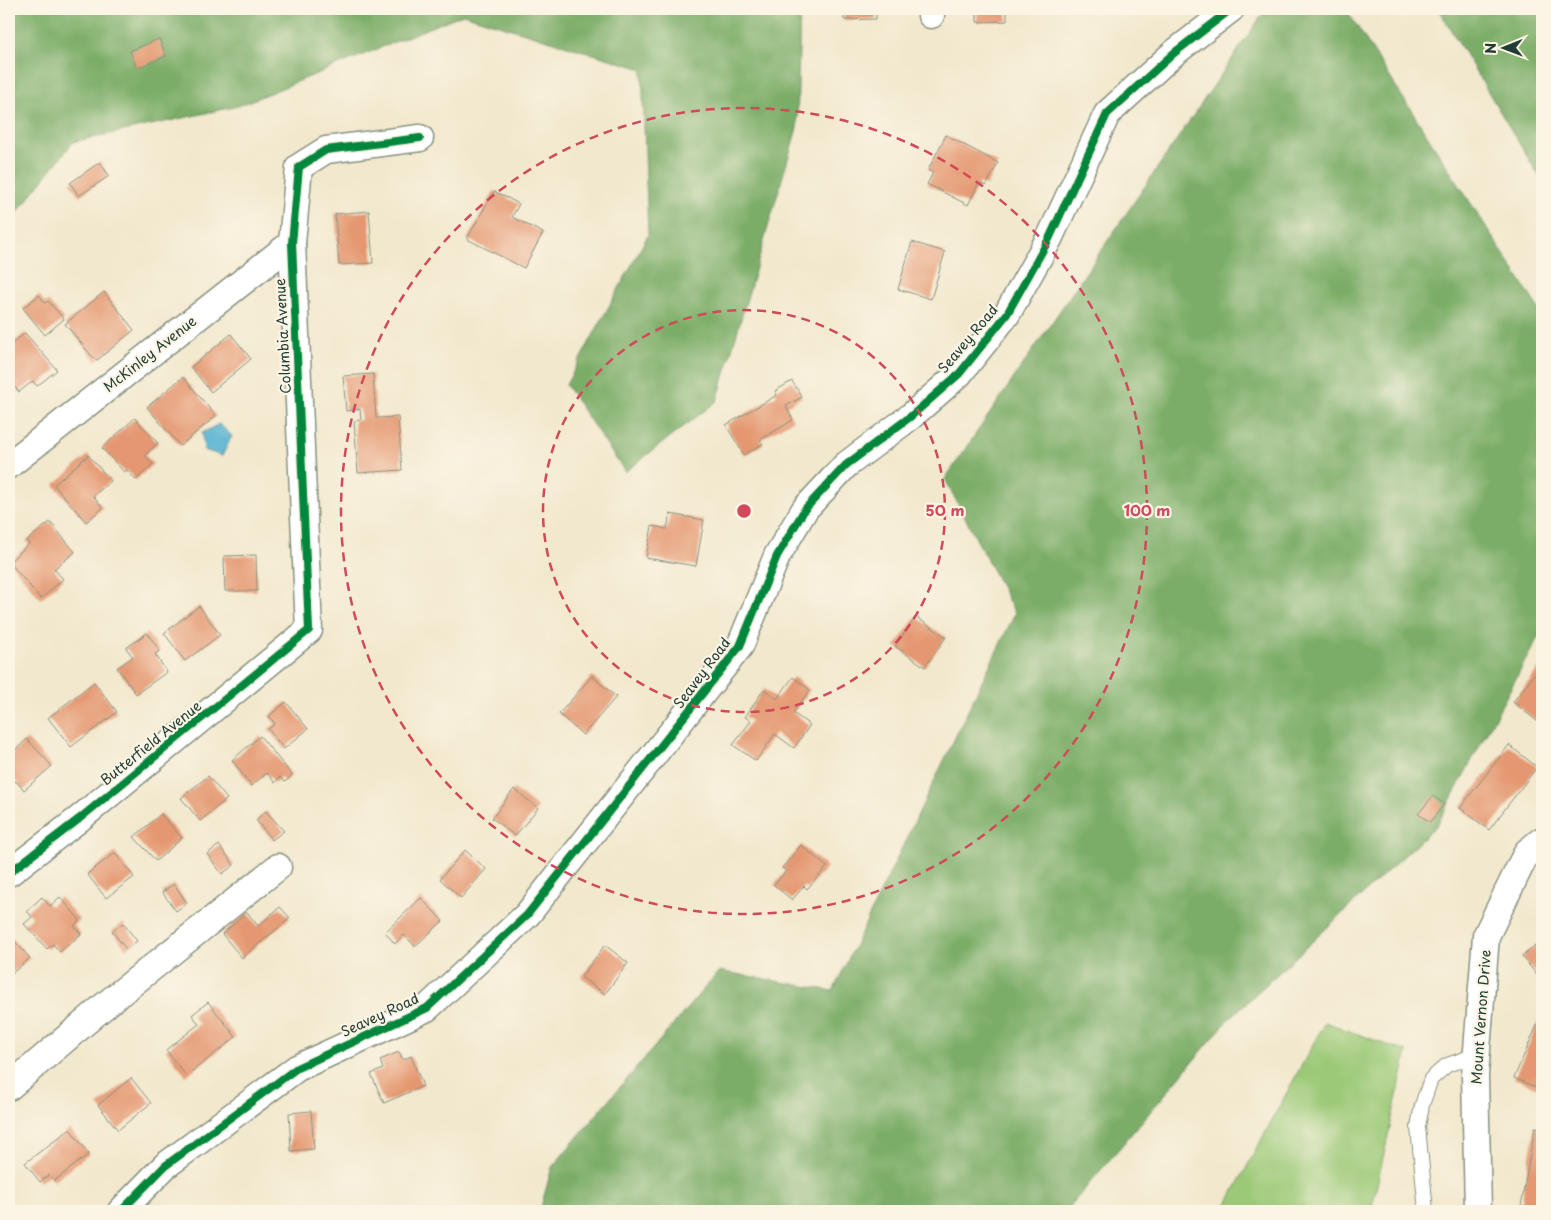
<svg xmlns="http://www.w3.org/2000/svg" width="1551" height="1220" font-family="'Playpen Sans',sans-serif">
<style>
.green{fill:#9bc977;stroke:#5d8356}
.forest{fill:#7cad68;stroke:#4e754e}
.water{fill:#54b2d2;stroke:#3a7883}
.building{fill:#e49770}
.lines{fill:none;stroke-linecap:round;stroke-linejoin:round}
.service-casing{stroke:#889280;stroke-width:16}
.minor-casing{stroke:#889280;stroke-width:29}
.service{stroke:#fff;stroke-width:14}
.minor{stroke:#fff;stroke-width:26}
.cycleway-casing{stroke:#fcf5e5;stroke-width:11}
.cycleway{stroke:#00873e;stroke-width:8}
.ring{fill:none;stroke:#d1495b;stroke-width:2.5;stroke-dasharray:9 6}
.labels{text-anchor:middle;stroke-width:4.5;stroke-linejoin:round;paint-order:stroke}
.street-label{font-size:14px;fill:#1f3d34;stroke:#fcf5e5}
.centre{fill:#d1495b;stroke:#fcf5e5;stroke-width:2.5}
.ring-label{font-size:15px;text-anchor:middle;font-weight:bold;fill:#d1495b;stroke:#fcf5e5;stroke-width:4.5;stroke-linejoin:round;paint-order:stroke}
</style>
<rect width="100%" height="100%" fill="#fcf5e5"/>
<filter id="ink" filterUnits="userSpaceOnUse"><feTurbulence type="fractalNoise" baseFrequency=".02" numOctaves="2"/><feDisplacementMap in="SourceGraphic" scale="10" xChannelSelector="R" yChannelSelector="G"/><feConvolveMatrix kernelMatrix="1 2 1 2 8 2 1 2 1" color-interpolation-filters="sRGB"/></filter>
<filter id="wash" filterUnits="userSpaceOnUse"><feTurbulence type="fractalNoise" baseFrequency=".0096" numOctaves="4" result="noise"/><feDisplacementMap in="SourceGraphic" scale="20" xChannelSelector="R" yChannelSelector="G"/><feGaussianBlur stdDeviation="1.12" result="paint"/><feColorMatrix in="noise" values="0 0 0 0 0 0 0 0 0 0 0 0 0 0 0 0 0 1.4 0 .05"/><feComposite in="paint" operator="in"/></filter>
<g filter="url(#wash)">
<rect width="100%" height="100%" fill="#f2e8cd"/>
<path class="green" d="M1325,1022L1407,1052L1371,1211H1223Z"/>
<g class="forest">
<path d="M9,9H800L797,128L717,401L625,472L566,385L648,235L642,69L463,14L238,106L73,142L9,223Z"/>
<path d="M1266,9H1346L1542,314V630L1437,825L1228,1020L1066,1211H540L552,1167L719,971L833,991L1015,613L945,479Z"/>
<path d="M1438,9H1542V181Z"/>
</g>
<path class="water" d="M219,424L232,436L222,456L204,450L202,433Z"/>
<g id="blocks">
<g class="building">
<path d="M843,9H876V19L844,20Z"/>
<path d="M977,9H1007V21L977,22Z"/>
<path d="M159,39L166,56L137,68L130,51Z"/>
<path d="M946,135L998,163L986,186L979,183L968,205L927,184L933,173L928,170Z"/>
<path d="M100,162L109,176L79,196L70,183Z"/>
<path d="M494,191L519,204L512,217L543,233L524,268L467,239Z"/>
<path d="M369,211L373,263L339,265L335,214Z"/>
<path d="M912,242L945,252L931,299L898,289Z"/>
<path d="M104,292L134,330L96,361L65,324Z"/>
<path d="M39,295L45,303L48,301L64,319L45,335L23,308Z"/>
<path d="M25,333L57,370L37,386L33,381L19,392L9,380V346Z"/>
<path d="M231,334L251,359L211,392L191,367Z"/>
<path d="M373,374L376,418L398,417L402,470L358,473L354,421L361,420L360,409L346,411L343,376Z"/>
<path d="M183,377L216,416L180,446L147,407Z"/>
<path d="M792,381L802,397L786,406L793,420L760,440L763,444L744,455L726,425L777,395L775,391Z"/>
<path d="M135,418L158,443L145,455L153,464L136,480L127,470L124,472L102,448Z"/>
<path d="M88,455L111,481L93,496L103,508L86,522L54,485Z"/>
<path d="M670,514L704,520L696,566L646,558L652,526L667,529Z"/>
<path d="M50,522L75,552L54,569L63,579L41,599L9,562L29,544L26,541Z"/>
<path d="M256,555L257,591H225L224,556Z"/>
<path d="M199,606L220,635L185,661L164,633Z"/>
<path d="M916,617L946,637L925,667L895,646Z"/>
<path d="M147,633L160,651L155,654L167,672L136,694L117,668L133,657L126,648Z"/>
<path d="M1542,664V725L1513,702Z"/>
<path d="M592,676L616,697L583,735L559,714Z"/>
<path d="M793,677L810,690L793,713L810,725L794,748L775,734L756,761L733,745L751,721L745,717L764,689L777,699Z"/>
<path d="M94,682L117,712L71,747L48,718Z"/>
<path d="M286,702L308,729L284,749L268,729L275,724L269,716Z"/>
<path d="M260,736L292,775L285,782L280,777L275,783L267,773L251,786L232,760Z"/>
<path d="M27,739L52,766L24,790L16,781L9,787V756Z"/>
<path d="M1509,745L1537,767L1489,830L1460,808Z"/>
<path d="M208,776L227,799L200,821L181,798Z"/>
<path d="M514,789L538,808L515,836L492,818Z"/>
<path d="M1433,796L1444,804L1430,822L1418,814Z"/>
<path d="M266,811L284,831L272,840L256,820Z"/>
<path d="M161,814L182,838L156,861L134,837Z"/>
<path d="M219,845L234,865L222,874L207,854Z"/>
<path d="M801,845L827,867L807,889L804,886L792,900L774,885L786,871L782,868Z"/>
<path d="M465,850L486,869L461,898L440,879Z"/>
<path d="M115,853L134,877L106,898L87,874Z"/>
<path d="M174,884L187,903L176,911L162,892Z"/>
<path d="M42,897L50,906L60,897L80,920L74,926L81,934L60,952L53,944L47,949L24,924L32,917L27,911Z"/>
<path d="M421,898L443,921L415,946L404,935L395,944L385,932Z"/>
<path d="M280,907L290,918L242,958L222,934L247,912L258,926Z"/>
<path d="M123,923L137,941L126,949L112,931Z"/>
<path d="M10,936L30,958L9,976V937Z"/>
<path d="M1542,941V982L1522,956Z"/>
<path d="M605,945L628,963L605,994L581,977Z"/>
<path d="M208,1002L236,1037L186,1076L166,1050L199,1024L192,1015Z"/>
<path d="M1542,1014V1090L1514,1078Z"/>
<path d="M399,1052L403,1060L411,1056L423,1086L384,1103L371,1074L383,1069L380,1060Z"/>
<path d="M131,1078L151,1103L118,1130L98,1105Z"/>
<path d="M311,1111L314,1149L291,1151L289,1113Z"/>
<path d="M1535,1127L1542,1128V1210L1521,1206Z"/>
<path d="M70,1129L89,1154L54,1181L49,1175L40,1182L25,1163Z"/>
</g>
</g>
</g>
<g filter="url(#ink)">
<use href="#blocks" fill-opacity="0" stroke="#889280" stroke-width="1"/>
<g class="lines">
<defs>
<path id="service" d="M1426,1211L1418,1127L1422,1105L1431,1079L1447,1065L1476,1055"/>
<g id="minor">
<path d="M931,9V15"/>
<path d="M9,465L292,243"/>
<path d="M9,873L79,819L309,630L292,243L299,167L326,150L420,138"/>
<path d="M9,1087L109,1002L278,867"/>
<path d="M121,1211L165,1166L297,1068L427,1008L527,915L740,646L777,556L805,509L846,465L910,417L959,374L1007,314L1049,239L1107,114L1174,53L1231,9"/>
<path d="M1478,1211L1475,1075L1486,936L1527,852L1542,840"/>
</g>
</defs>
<use href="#service" class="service-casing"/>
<use href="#minor" class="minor-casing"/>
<use href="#service" class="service"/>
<use href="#minor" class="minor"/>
<defs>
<g id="cycleway">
<path d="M9,873L79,819L309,630L292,243L299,167L326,150L420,138"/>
<path d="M121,1211L165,1166L297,1068L427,1008L527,915L740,646L777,556L805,509L846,465L910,417L959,374L1007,314L1049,239L1107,114L1174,53L1231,9"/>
</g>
</defs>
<use href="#cycleway" class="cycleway-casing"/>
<use href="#cycleway" class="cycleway"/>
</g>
</g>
<g class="ring">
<circle cx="744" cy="511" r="201"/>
<circle cx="744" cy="511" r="403"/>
</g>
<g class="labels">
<g class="street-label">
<text transform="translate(283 336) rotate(-93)" y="5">Columbia Avenue</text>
<text transform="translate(968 339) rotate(-50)" y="5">Seavey Road</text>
<text transform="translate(150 354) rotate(-38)" y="5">McKinley Avenue</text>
<text transform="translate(702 673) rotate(-53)" y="5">Seavey Road</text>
<text transform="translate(151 743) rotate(-39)" y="5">Butterfield Avenue</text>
<text transform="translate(380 1015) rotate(-25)" y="5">Seavey Road</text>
<text transform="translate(1481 1017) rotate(-86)" y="5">Mount Vernon Drive</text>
</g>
</g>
<circle cx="744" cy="511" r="8" class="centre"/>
<g class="ring-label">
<text x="945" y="516">50 m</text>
<text x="1147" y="516">100 m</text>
</g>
<rect width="1551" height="1220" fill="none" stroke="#fcf5e5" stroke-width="30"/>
<g transform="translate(1504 48) rotate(269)" stroke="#fcf5e5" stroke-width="4" paint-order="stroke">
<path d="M0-4L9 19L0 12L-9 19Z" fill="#1f3d34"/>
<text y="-8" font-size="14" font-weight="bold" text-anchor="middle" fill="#1f3d34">N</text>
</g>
</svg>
